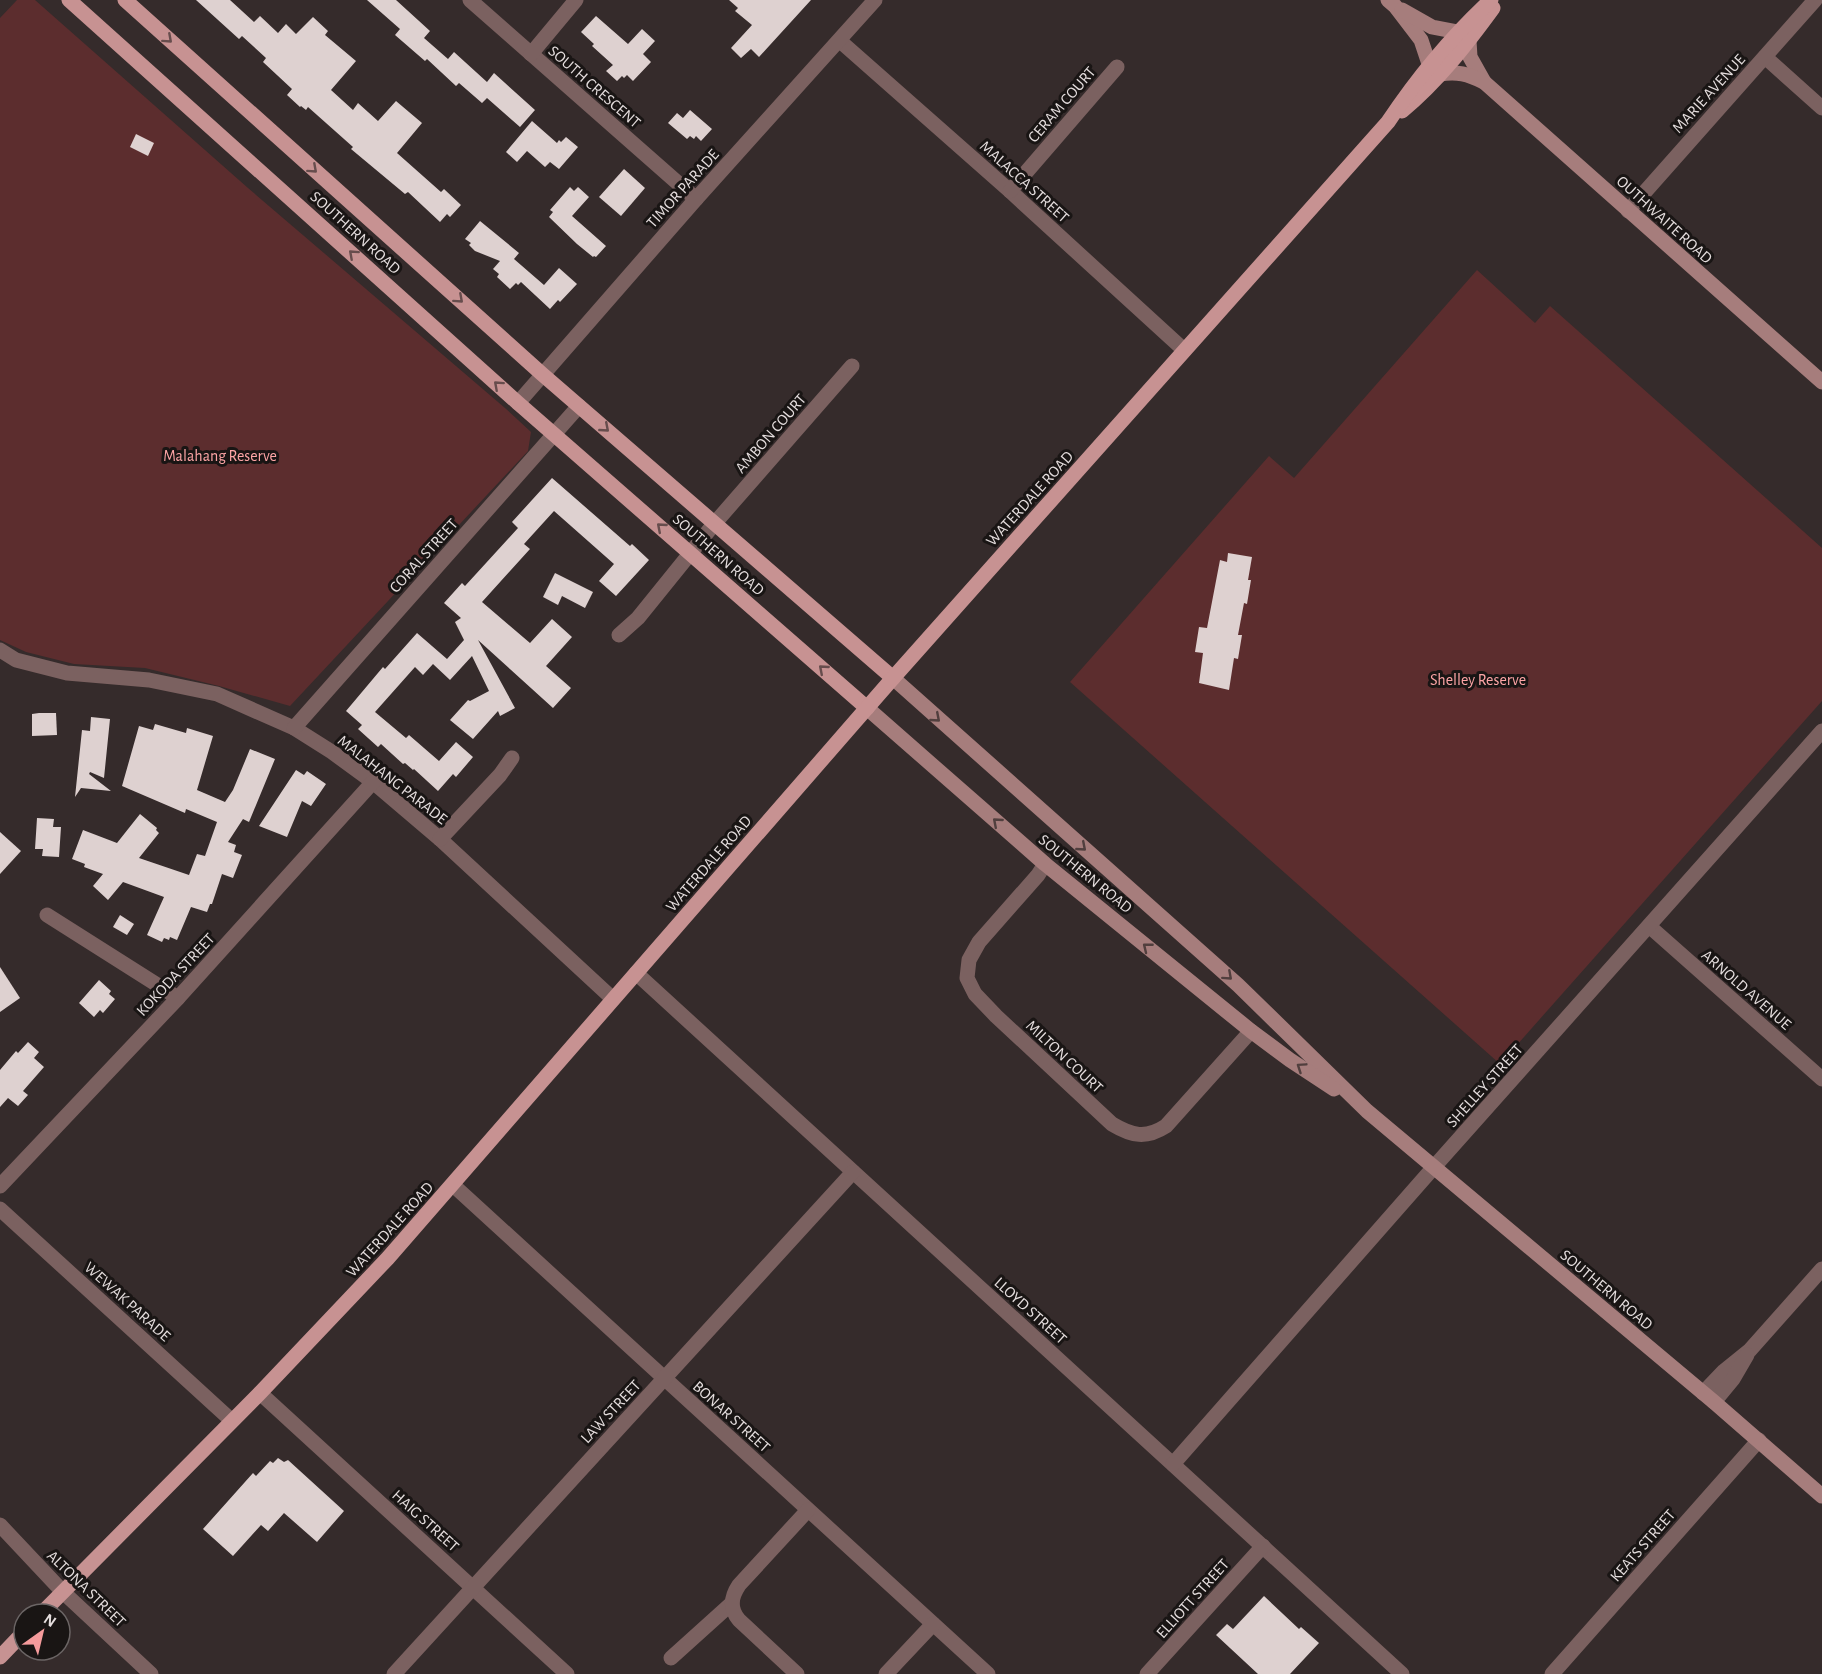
<svg xmlns="http://www.w3.org/2000/svg" width="1822" height="1674" font-family="'Alegreya Sans',sans-serif">
<style>
.green{fill:#5c2d2e}
.building{fill:#ded1d0}
.lines{fill:none;stroke-linecap:round;stroke-linejoin:round}
.street{stroke:#7b6160;stroke-width:15}
.secondary{stroke:#a67d7c;stroke-width:15}
.primary{stroke:#c79292;stroke-width:15}
.oneway{stroke:#674d4d}
.oneway2{stroke:#513f3e}
.labels{text-anchor:middle;stroke-width:6;stroke-linejoin:round;paint-order:stroke}
.street-label{font-size:16px;fill:#e5dede;stroke:#191514}
.park-label{font-size:16px;fill:#fea5a6;stroke:#191514}
</style>
<rect width="100%" height="100%" fill="#352b2b"/>
<g class="green">
<path d="M17,0H35L248,188L505,408L531,432L528,451L290,706L219,686L145,668L74,664L26,652L0,640V18Z"/>
<path d="M1477,270L1535,323L1550,306L1822,548V701L1500,1064L1070,682L1269,456L1294,478Z"/>
</g>
<g class="building">
<path d="M196,0H230L254,22L260,16L278,33L286,24L296,34L313,17L328,31L325,35L356,61L331,90L353,110L358,103L378,121L396,101L422,123L397,153L441,192L444,189L461,205L450,217L447,214L440,222L408,192L405,194L351,149L353,147L308,107L306,110L301,106L300,107L287,95L292,89L263,62L266,58L242,36L239,39Z"/>
<path d="M367,0H396L430,31L424,38L448,59L454,52L487,82L494,73L535,110L520,127L487,98L482,103L459,83L456,86L427,59L425,61L395,35L400,29Z"/>
<path d="M729,0H811L759,57L751,49L741,58L731,48L752,25L735,11L738,8Z"/>
<path d="M596,16L628,44L642,29L655,41L643,54L651,62L633,81L627,75L624,78L622,76L617,81L606,71L613,65L592,46L594,44L581,32Z"/>
<path d="M690,110L712,129L701,141L696,136L694,139L690,136L687,139L668,123L677,113L683,118Z"/>
<path d="M532,121L557,143L559,140L561,142L566,137L578,147L559,169L550,162L545,167L527,151L517,162L506,152Z"/>
<path d="M136,134L154,143L148,156L130,147Z"/>
<path d="M624,169L645,188L621,216L599,197Z"/>
<path d="M570,187L574,191L578,187L589,197L572,216L606,246L596,257L594,256L593,257L577,244L549,217L553,212L550,210Z"/>
<path d="M480,221L519,253L514,259L544,285L559,268L577,284L560,302L558,300L550,309L521,282L518,285L516,283L510,289L497,277L499,274L493,269L500,261L475,251L469,245L471,243L465,239Z"/>
<path d="M552,478L630,546L632,544L649,560L616,596L599,581L614,564L554,511L524,544L530,549L482,602L530,643L552,619L572,637L546,666L571,688L553,708L478,640L515,708L500,716L498,711L473,739L450,720L468,700L470,701L489,691L472,656L450,680L433,664L423,675L415,667L375,712L406,738L409,735L439,761L456,742L473,757L456,777L453,774L438,791L414,769L413,770L405,763L403,764L381,744L378,747L358,729L362,725L346,711L383,667L385,669L417,633L447,659L464,640L455,622L461,618L444,603L462,583L465,586L518,528L512,522Z"/>
<path d="M1228,553L1252,557L1248,580H1251L1247,604L1244,603L1238,635H1242L1238,659L1234,658L1229,690L1199,683L1203,653L1195,652L1199,627L1207,628L1220,560L1227,562Z"/>
<path d="M555,573L593,592L585,608L562,596L558,605L543,597Z"/>
<path d="M39,713H56L57,735L32,736V714Z"/>
<path d="M91,717L110,719L104,778L90,772L89,774L111,791L81,788L75,797L82,730L90,731Z"/>
<path d="M155,724L186,733L187,728L213,736L197,790L225,802L233,790L250,749L275,759L249,822L243,819L228,842L236,845L234,852L242,855L233,878L222,874L212,904H210L207,912L191,907L177,940L170,937L169,940L164,938L162,942L147,935L164,897L123,882L108,900L93,886L103,874L84,867L85,864L72,859L83,830L117,843L140,814L157,828L156,830L159,833L139,858L189,875L197,854L205,856L217,822L186,809L185,813L122,786L139,726L153,730Z"/>
<path d="M296,770L304,775L307,771L326,784L311,806L302,801L287,837L259,826Z"/>
<path d="M37,818L54,819L53,827H61L59,857L42,856L43,849H35Z"/>
<path d="M0,832L21,851L0,874Z"/>
<path d="M120,915L134,924L127,935L113,927Z"/>
<path d="M0,967L20,998L0,1012Z"/>
<path d="M99,980L111,991L109,994L115,999L103,1013L100,1010L94,1017L79,1003Z"/>
<path d="M28,1042L39,1052L34,1058L44,1067L23,1091L28,1095L18,1106L8,1098L0,1107V1070L16,1051L18,1053Z"/>
<path d="M278,1458L284,1462L288,1460L344,1511L317,1542L284,1513L268,1531L261,1525L233,1556L203,1529L253,1473L256,1476L270,1461L273,1463Z"/>
<path d="M1264,1596L1299,1629L1301,1627L1319,1643L1290,1674H1258L1216,1635L1227,1624L1233,1629Z"/>
</g>
<g class="lines">
<g class="street">
<path d="M470,0L696,199"/>
<path d="M840,41L1010,191L1184,350"/>
<path d="M531,54L576,0"/>
<path d="M1765,57L1822,108"/>
<path d="M1010,191L1117,67"/>
<path d="M1628,211L1815,0"/>
<path d="M518,403L696,199L875,0"/>
<path d="M619,635L638,618L714,524L852,366"/>
<path d="M0,650L16,660L67,673L149,680L217,694L294,728L332,752L373,782L440,839L613,999"/>
<path d="M294,728L579,406"/>
<path d="M440,839L500,775L512,758"/>
<path d="M1045,864L1038,875L979,942L969,960L967,978L975,994L996,1016L1112,1124C1132,1136 1146,1139 1166,1126L1251,1031"/>
<path d="M47,915L178,998"/>
<path d="M1649,926L1822,1079"/>
<path d="M636,973L1402,1674"/>
<path d="M453,1185L988,1674"/>
<path d="M0,1186L178,998L373,782"/>
<path d="M0,1209L231,1420"/>
<path d="M260,1393L567,1674"/>
<path d="M1703,1393L1724,1371L1750,1350L1822,1269"/>
<path d="M1714,1402L1733,1379L1747,1355"/>
<path d="M1173,1464L1434,1167L1822,731"/>
<path d="M0,1525L63,1592L151,1674"/>
<path d="M671,1658L732,1603"/>
<path d="M394,1674L853,1172"/>
<path d="M797,1674L739,1620C729,1608 731,1597 739,1585L808,1510"/>
<path d="M886,1674L933,1624"/>
<path d="M1147,1674L1263,1546"/>
<path d="M1552,1674L1759,1440"/>
</g>
<g class="secondary">
<path d="M1388,0L1395,6L1421,40L1429,64"/>
<path d="M1402,10L1432,27L1458,32"/>
<path d="M1469,41L1470,57L1484,82"/>
<path d="M1440,74C1457,71 1468,74 1484,82L1822,382"/>
<path d="M893,678L1238,985L1367,1111L1714,1402L1822,1496"/>
<path d="M867,708L1045,864L1251,1031L1290,1060L1334,1089"/>
</g>
<g class="primary">
<path d="M69,0L518,403L867,708"/>
<path d="M125,0L542,374L893,678"/>
<path d="M1402,111C1438,81 1466,45 1493,8"/>
<path d="M41,1614L260,1393L388,1258L893,678L1388,122C1418,77 1451,37 1491,0"/>
<path d="M0,1657L24,1632"/>
</g>
</g>
<defs><path id="oneway-chevron" d="M-2-3.5L2.5 0L-2 3.5" fill="none" stroke-width="1.6" stroke-linecap="round" stroke-linejoin="round" transform="scale(1.5)"/></defs>
<g class="oneway">
<use href="#oneway-chevron" transform="translate(168 39) rotate(42)"/>
<use href="#oneway-chevron" transform="translate(313 169) rotate(42)"/>
<use href="#oneway-chevron" transform="translate(353 254) rotate(-138)"/>
<use href="#oneway-chevron" transform="translate(459 299) rotate(42)"/>
<use href="#oneway-chevron" transform="translate(498 385) rotate(-138)"/>
<use href="#oneway-chevron" transform="translate(605 428) rotate(41)"/>
<use href="#oneway-chevron" transform="translate(661 527) rotate(-139)"/>
<use href="#oneway-chevron" transform="translate(823 669) rotate(-139)"/>
</g>
<g class="oneway2">
<use href="#oneway-chevron" transform="translate(936 718) rotate(41)"/>
<use href="#oneway-chevron" transform="translate(997 822) rotate(-139)"/>
<use href="#oneway-chevron" transform="translate(1082 847) rotate(41)"/>
<use href="#oneway-chevron" transform="translate(1147 947) rotate(-141)"/>
<use href="#oneway-chevron" transform="translate(1228 976) rotate(42)"/>
<use href="#oneway-chevron" transform="translate(1301 1067) rotate(-146)"/>
</g>
<g class="labels">
<g class="street-label">
<text transform="translate(595 86) rotate(41)" y="6">SOUTH CRESCENT</text>
<text transform="translate(1708 93) rotate(-48)" y="6">MARIE AVENUE</text>
<text transform="translate(1061 104) rotate(-49)" y="6">CERAM COURT</text>
<text transform="translate(1025 181) rotate(42)" y="6">MALACCA STREET</text>
<text transform="translate(682 188) rotate(-48)" y="6">TIMOR PARADE</text>
<text transform="translate(1665 219) rotate(42)" y="6">OUTHWAITE ROAD</text>
<text transform="translate(356 232) rotate(42)" y="6">SOUTHERN ROAD</text>
<text transform="translate(770 433) rotate(-49)" y="6">AMBON COURT</text>
<text transform="translate(1029 498) rotate(-48)" y="6">WATERDALE ROAD</text>
<text transform="translate(719 554) rotate(41)" y="6">SOUTHERN ROAD</text>
<text transform="translate(423 555) rotate(-48)" y="6">CORAL STREET</text>
<text transform="translate(393 779) rotate(38)" y="6">MALAHANG PARADE</text>
<text transform="translate(708 863) rotate(-49)" y="6">WATERDALE ROAD</text>
<text transform="translate(1086 873) rotate(39)" y="6">SOUTHERN ROAD</text>
<text transform="translate(175 974) rotate(-47)" y="6">KOKODA STREET</text>
<text transform="translate(1747 989) rotate(41)" y="6">ARNOLD AVENUE</text>
<text transform="translate(1065 1056) rotate(43)" y="6">MILTON COURT</text>
<text transform="translate(1484 1085) rotate(-48)" y="6">SHELLEY STREET</text>
<text transform="translate(389 1229) rotate(-48)" y="6">WATERDALE ROAD</text>
<text transform="translate(1607 1289) rotate(40)" y="6">SOUTHERN ROAD</text>
<text transform="translate(128 1301) rotate(42)" y="6">WEWAK PARADE</text>
<text transform="translate(1031 1310) rotate(42)" y="6">LLOYD STREET</text>
<text transform="translate(610 1411) rotate(-47)" y="6">LAW STREET</text>
<text transform="translate(732 1416) rotate(42)" y="6">BONAR STREET</text>
<text transform="translate(426 1520) rotate(42)" y="6">HAIG STREET</text>
<text transform="translate(1642 1545) rotate(-49)" y="6">KEATS STREET</text>
<text transform="translate(87 1588) rotate(44)" y="6">ALTONA STREET</text>
<text transform="translate(1192 1598) rotate(-48)" y="6">ELLIOTT STREET</text>
</g>
<g class="park-label">
<text x="220" y="461">Malahang Reserve</text>
<text x="1478" y="685">Shelley Reserve</text>
</g>
</g>
<g transform="translate(42 1632) rotate(34)"><circle r="28" fill="#191514" stroke="#6b6565" stroke-width="1.5"/>
<path d="M0-4.5L10 22L0 15L-10 22Z" fill="#f59b9c"/>
<text y="-9" font-size="16" font-weight="bold" text-anchor="middle" fill="#e5dede">N</text>
</g>
</svg>
